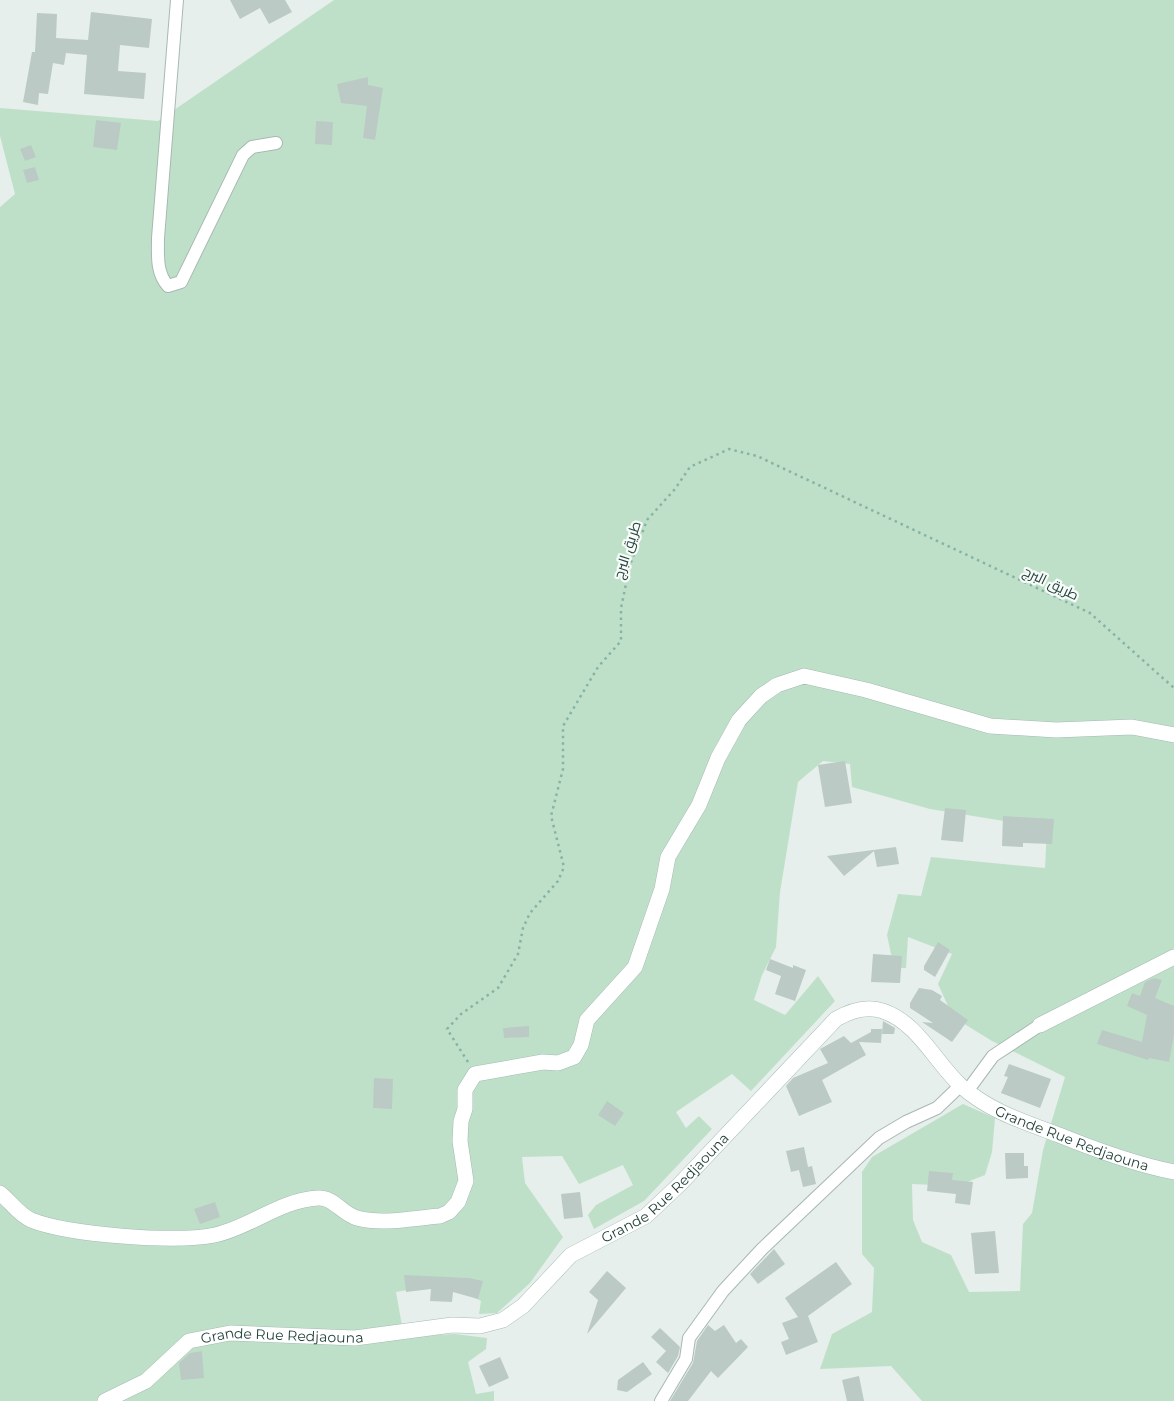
<svg xmlns="http://www.w3.org/2000/svg" width="1174" height="1401" font-family="Montserrat,Cairo,sans-serif">
<style>
.green{fill:#bfe0c8}
.building{fill:#bbcac4}
.lines{fill:none;stroke-linecap:round;stroke-linejoin:round}
.street-casing{stroke:#a8b8b2;stroke-width:14}
.secondary-casing{stroke:#a4bbb3;stroke-width:16}
.path{stroke:#86b3a5;stroke-width:2.5;stroke-dasharray:2.5 4;stroke-linecap:butt}
.street{stroke:#fff;stroke-width:12}
.secondary{stroke:#fff;stroke-width:15}
.labels{text-anchor:middle;stroke-width:4.5;stroke-linejoin:round;paint-order:stroke}
.street-label{font-size:14px;fill:#24423a;stroke:#f7fbf9}
</style>
<rect width="100%" height="100%" fill="#e6efeb"/>
<path class="green" d="M334,0H1174V1401H922L891,1366L820,1369L832,1334L872,1312L874,1268L862,1254V1172L872,1157L963,1104L995,1118L992,1152L985,1175L957,1186L912,1184L913,1220L922,1242L951,1255L969,1292L1020,1291L1023,1224L1032,1213L1043,1150L1065,1077L992,1041L953,1017L938,984L952,954L908,937L906,968H894L887,935L898,894L921,896L931,857L1045,868L1047,828L930,809L852,787L850,764L823,761L798,782L780,892L776,947L762,975L754,1000L785,1015L818,976L835,1001L751,1091L732,1074L676,1112L686,1128L699,1116L712,1129L644,1201L594,1229L588,1215L596,1205L633,1185L623,1165L579,1184L562,1156L522,1157L525,1183L563,1237L530,1283L497,1313L479,1314L481,1301L446,1283L396,1292L404,1337L455,1334L487,1338L486,1349L468,1362L476,1394L494,1391V1401H0V207L15,194L0,136V108L158,121Z"/>
<g class="building">
<path d="M230,0H285L292,12L269,24L260,8L240,19Z"/>
<path d="M91,12L152,19L149,48L120,45L118,71L146,73L144,99L84,94L87,55L66,53L64,65L53,63L48,94L39,93L38,105L23,102L32,52H35L37,13L57,14L56,38L88,40Z"/>
<path d="M368,77V85L383,88L375,140L363,138L367,106L341,103L337,84Z"/>
<path d="M96,120L121,123L117,150L93,147Z"/>
<path d="M316,121L333,122L332,145L315,144Z"/>
<path d="M31,145L36,157L25,161L20,149Z"/>
<path d="M35,167L39,180L27,183L23,170Z"/>
<path d="M845,761L852,803L825,807L818,765Z"/>
<path d="M945,808L966,810L963,842L941,840Z"/>
<path d="M1003,816L1054,819L1052,844L1023,843V847L1002,846Z"/>
<path d="M896,847L899,864L877,867L874,851L844,876L827,856Z"/>
<path d="M938,942L950,950L935,977L924,970V966Z"/>
<path d="M873,954L902,956L900,983L871,982Z"/>
<path d="M770,959L793,968V965L806,970L795,1001L775,994L781,976L766,970Z"/>
<path d="M1154,978L1162,980L1155,998L1174,1006V1035L1169,1062L1149,1058L1148,1060L1097,1044L1102,1030L1142,1042L1147,1015L1127,1006L1132,993L1140,996L1145,982Z"/>
<path d="M919,988L932,990L942,996L940,1000L968,1020L952,1042L922,1022L933,1023L910,1008V1003Z"/>
<path d="M883,1021L895,1028L894,1034H882Z"/>
<path d="M529,1026V1037L504,1038L503,1028Z"/>
<path d="M871,1029H882L881,1043L859,1042L866,1055L822,1080L832,1102L799,1116L786,1086L793,1078L828,1063L820,1049L844,1036L851,1043L871,1032Z"/>
<path d="M1009,1064L1051,1079L1040,1108L1001,1093L1008,1077L1004,1076Z"/>
<path d="M374,1078L393,1079L392,1109L373,1108Z"/>
<path d="M607,1101L624,1113L615,1126L598,1115Z"/>
<path d="M804,1147L808,1167L812,1166L816,1184L803,1187L799,1170L791,1172L786,1151Z"/>
<path d="M1005,1153H1024V1166H1028V1178L1006,1179Z"/>
<path d="M929,1171L953,1173L952,1180L973,1182L970,1205L955,1203L956,1194L927,1191Z"/>
<path d="M580,1192L583,1217L564,1219L561,1194Z"/>
<path d="M215,1202L220,1217L200,1224L194,1209Z"/>
<path d="M995,1231L999,1273L975,1274L971,1233Z"/>
<path d="M774,1249L785,1264L758,1284L750,1274Z"/>
<path d="M836,1262L852,1284L808,1316L818,1342L786,1355L781,1342L789,1339L782,1323L798,1317L785,1298Z"/>
<path d="M607,1271L626,1288L587,1334L598,1300L589,1292Z"/>
<path d="M404,1275L469,1278L483,1281L478,1299L453,1292L452,1302L430,1301L431,1289L406,1292Z"/>
<path d="M708,1325L715,1331L724,1325L736,1343L741,1339L748,1347L718,1378L711,1371L688,1401H670L693,1363L697,1341Z"/>
<path d="M660,1328L680,1347L678,1356L668,1373L656,1362L666,1351L651,1337Z"/>
<path d="M202,1351L204,1378L181,1380L179,1363L190,1353Z"/>
<path d="M500,1357L509,1378L489,1387L479,1366Z"/>
<path d="M643,1362L652,1374L627,1392L617,1390L618,1380Z"/>
<path d="M859,1376L864,1401H847L842,1380Z"/>
</g>
<g class="lines">
<defs>
<g id="street">
<path d="M177,0L158,238C158,255 156,273 168,286L181,282L243,155L252,147L276,143"/>
<path d="M968,1090L993,1056L1040,1025"/>
<path d="M661,1401L686,1359L689,1338L723,1291L762,1249L879,1138L906,1122L937,1108L961,1085"/>
</g>
<g id="secondary">
<path d="M1040,1025L1174,957"/>
<path d="M0,1193C10,1201 18,1214 31,1220C69,1235 175,1243 215,1235C251,1227 280,1200 318,1198C334,1197 342,1214 357,1218C383,1225 413,1218 440,1216L449,1212L458,1202L466,1181L460,1141L461,1121L465,1109V1090L475,1074L543,1062L558,1063L574,1057L581,1045L587,1020L635,967L662,889L668,857L699,805L718,758L739,720L761,696L777,685L804,676L866,690L990,726L1056,730L1132,727L1174,735"/>
<path id="s1" d="M105,1401L146,1381L189,1341L230,1333L355,1338L452,1325L480,1326L503,1320L523,1306L571,1255L646,1216L680,1184L836,1019C850,1011 866,1005 883,1011C918,1023 935,1062 961,1086C989,1111 1024,1122 1059,1135C1096,1150 1134,1164 1174,1172"/>
</g>
</defs>
<use href="#street" class="street-casing"/>
<use href="#secondary" class="secondary-casing"/>
<path class="path" d="M468,1062L447,1029L461,1014L498,988L518,954L523,928L530,913L558,881L564,867L551,816L563,769V726L598,667L621,641V608L630,565L647,520L675,489L690,467L729,449L757,456L1090,613L1174,688"/>
<use href="#street" class="street"/>
<use href="#secondary" class="secondary"/>
</g>
<g class="labels">
<g class="street-label">
<text transform="translate(627 550) rotate(-72)" y="5">طريق البرج</text>
<text transform="translate(1051 583) rotate(26)" y="5">طريق البرج</text>
<text dy="5" stroke="none"><textPath href="#s1" startOffset="1156">Grande Rue Redjaouna</textPath></text>
<text dy="5" stroke="none"><textPath href="#s1" startOffset="632">Grande Rue Redjaouna</textPath></text>
<text dy="5" stroke="none"><textPath href="#s1" startOffset="198">Grande Rue Redjaouna</textPath></text>
</g>
</g>
</svg>
